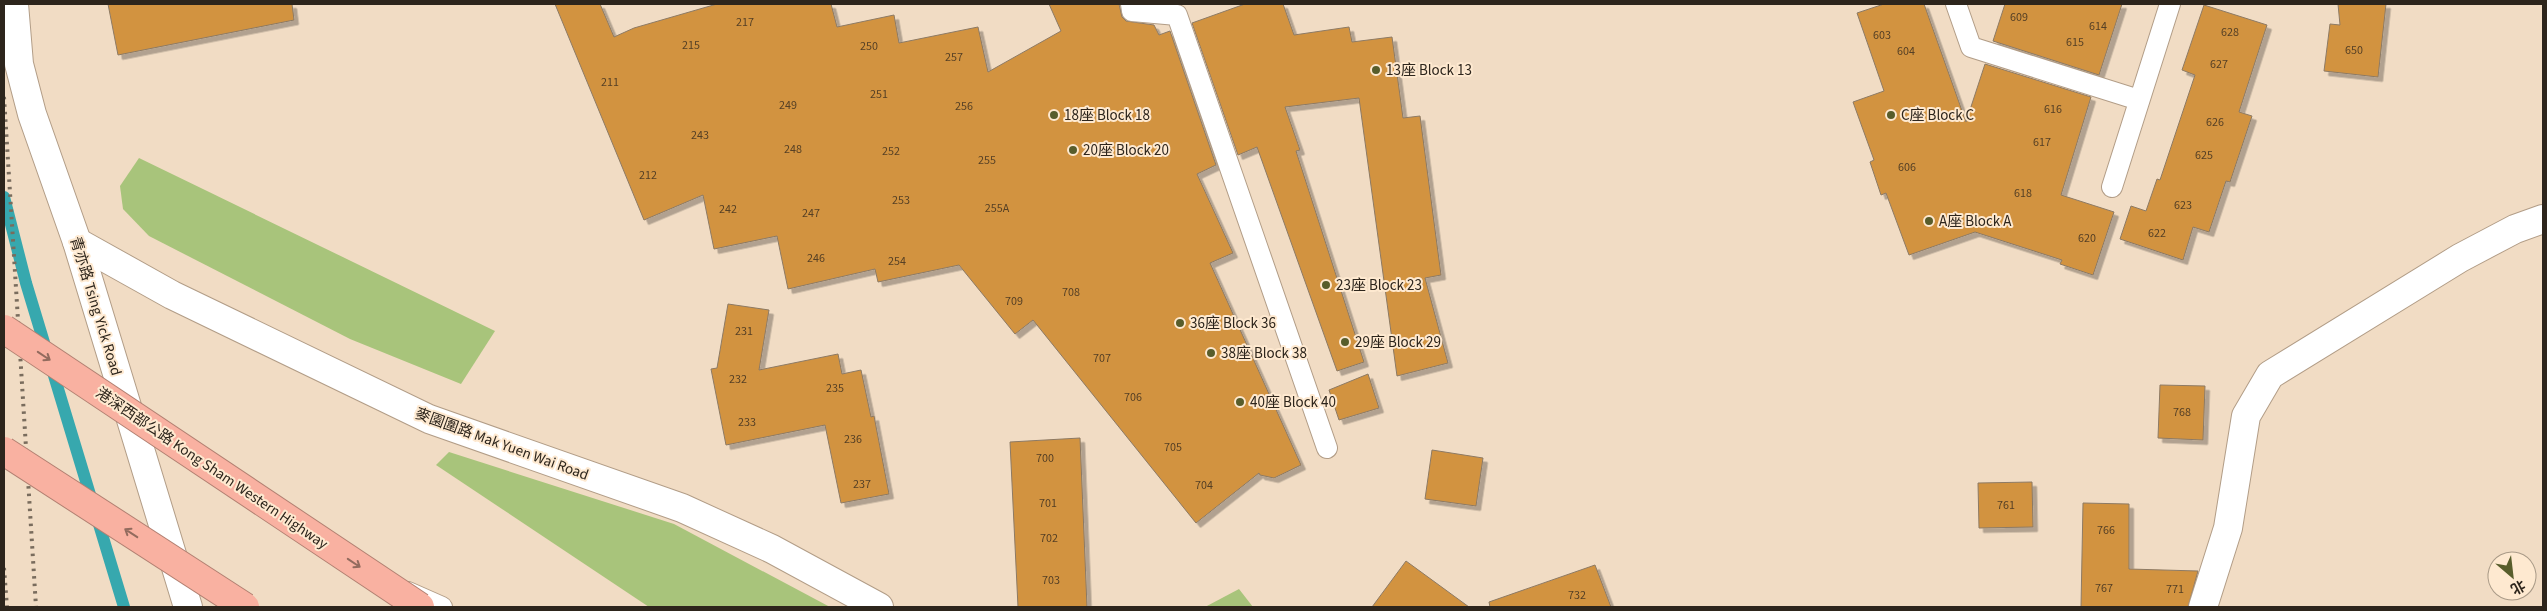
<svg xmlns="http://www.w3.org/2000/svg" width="2547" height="611" font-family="'Source Sans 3','Noto Sans SC',sans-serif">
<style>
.green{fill:#a8c47b}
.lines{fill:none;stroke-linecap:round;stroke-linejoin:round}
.stream{stroke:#37a8ae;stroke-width:12}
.building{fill:#d29341;stroke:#8d7a64;filter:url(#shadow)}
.service-casing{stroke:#b29d87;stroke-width:22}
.minor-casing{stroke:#b29d87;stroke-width:30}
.service{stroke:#fff;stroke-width:20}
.minor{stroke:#fff;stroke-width:28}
.rail{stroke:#796c5d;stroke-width:4;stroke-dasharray:2.5 5;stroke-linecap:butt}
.motorway-bridge-casing{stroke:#b28072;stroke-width:30;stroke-linecap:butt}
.motorway-bridge{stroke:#f9b1a1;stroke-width:28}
.oneway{stroke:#936b5e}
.poi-dot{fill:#585d2b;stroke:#fee9d0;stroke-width:2}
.labels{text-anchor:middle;stroke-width:4;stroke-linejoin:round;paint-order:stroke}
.number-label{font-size:12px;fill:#564025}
.poi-label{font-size:15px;fill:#2d251c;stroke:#fee9d0;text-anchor:start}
.street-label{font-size:15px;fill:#2d251c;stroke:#fee9d0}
</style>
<defs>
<filter id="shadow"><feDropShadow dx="4.5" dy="4.5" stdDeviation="0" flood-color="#0004"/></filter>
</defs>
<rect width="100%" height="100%" fill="#f1dcc4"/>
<g class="green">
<path d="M139,158L495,331L461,384L350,339L149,236L123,209L120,186Z"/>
<path d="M449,452L674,524L830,607H649L436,465Z"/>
<path d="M1239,589L1253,607H1205Z"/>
</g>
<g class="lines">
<path class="stream" d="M4,197L26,283L124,607"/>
</g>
<g class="building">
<path d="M108,4H292L294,20L118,55Z"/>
<path d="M555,4H600L614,37L634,28L717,4H831L837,27L894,15L899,43L978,27L988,72L1061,31L1049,4H1119L1122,17L1126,21L1154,25L1159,35L1170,31L1216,165L1197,174L1233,253L1210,263L1301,465L1274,478L1260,475L1259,473L1196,523L1033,320L1015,334L959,265L878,282L875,269L788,289L777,236L714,249L703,195L644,220Z"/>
<path d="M1245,4H1283L1294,35L1349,27L1352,42L1392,37L1403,118L1420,116L1441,275L1425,278L1448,363L1397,376L1359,98L1285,107L1300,150L1296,151L1364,362L1337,371L1257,147L1238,155L1192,23Z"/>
<path d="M1884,4H1924L1966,122L1985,64L2091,97L2061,195L2114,212L2093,275L2060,264L2062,260L1975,232L1909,255L1886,193L1881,195L1870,162L1874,160L1853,102L1884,91L1857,13Z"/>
<path d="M2005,4H2122L2099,75L1993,41Z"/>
<path d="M2338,4H2386L2378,77L2324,71L2330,24L2340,25Z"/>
<path d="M2204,5L2267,25L2239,112L2252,116L2230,182L2226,181L2209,232L2193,227L2183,260L2120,239L2131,206L2146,211L2157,179L2160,180L2195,75L2182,70Z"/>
<path d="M728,304L769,310L759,370L838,354L842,374L861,370L871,417L874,416L889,494L841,503L825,425L726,445L711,369L717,368Z"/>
<path d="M1368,374L1379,408L1339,420L1329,390Z"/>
<path d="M2160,385L2205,386L2203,440L2158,438Z"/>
<path d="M1080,438L1087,607H1018L1010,442Z"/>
<path d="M1432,450L1483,458L1476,506L1425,499Z"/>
<path d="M2032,482L2033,527L1979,528L1978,483Z"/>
<path d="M2083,503L2129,504V569L2198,571L2188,607H2081Z"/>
<path d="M1406,561L1469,607H1372Z"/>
<path d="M1595,565L1611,607H1490L1489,602Z"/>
</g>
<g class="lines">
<defs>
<g id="service">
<path d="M1131,4L1132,11L1177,15L1327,448"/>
<path d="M1956,4L1971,47L2139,100"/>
<path d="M2112,187L2170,4"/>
<path d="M408,592L442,607"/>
</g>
<g id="minor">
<path d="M14,4L19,64L32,114L77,242L188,607"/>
<path d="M77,242L172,295L429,419L682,508L772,549L879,607"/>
<path d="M2203,607L2228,528L2246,416L2270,375L2460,258L2515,229L2543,219"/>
</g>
</defs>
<use href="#service" class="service-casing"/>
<use href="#minor" class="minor-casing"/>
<use href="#service" class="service"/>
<use href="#minor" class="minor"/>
<g class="rail">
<path d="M4,97L36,607"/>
<path d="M4,568L7,607"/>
</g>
<defs>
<g id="motorway-bridge">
<path d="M4,329L420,607"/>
<path d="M4,451L245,607"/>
</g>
</defs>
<use href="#motorway-bridge" class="motorway-bridge-casing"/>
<use href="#motorway-bridge" class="motorway-bridge"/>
</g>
<defs><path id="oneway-shaft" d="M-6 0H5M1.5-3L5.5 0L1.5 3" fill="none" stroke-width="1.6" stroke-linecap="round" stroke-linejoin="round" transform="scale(1.25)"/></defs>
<g class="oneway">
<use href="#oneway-shaft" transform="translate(44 356) rotate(34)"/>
<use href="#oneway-shaft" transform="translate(131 533) rotate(-147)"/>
<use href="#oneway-shaft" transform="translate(354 563) rotate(34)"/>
</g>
<g class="poi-dot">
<circle cx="1376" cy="70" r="5"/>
<circle cx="1054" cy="115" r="5"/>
<circle cx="1891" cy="115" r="5"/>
<circle cx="1073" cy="150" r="5"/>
<circle cx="1929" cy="221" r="5"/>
<circle cx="1326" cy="285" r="5"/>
<circle cx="1180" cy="323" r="5"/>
<circle cx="1345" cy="342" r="5"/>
<circle cx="1211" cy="353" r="5"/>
<circle cx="1240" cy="402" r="5"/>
</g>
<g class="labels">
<g class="number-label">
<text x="2019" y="21">609</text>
<text x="745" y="26">217</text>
<text x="2098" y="30">614</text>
<text x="2230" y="36">628</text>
<text x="1882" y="39">603</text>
<text x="2075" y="46">615</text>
<text x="691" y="49">215</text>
<text x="869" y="50">250</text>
<text x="2354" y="54">650</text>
<text x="1906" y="55">604</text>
<text x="954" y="61">257</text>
<text x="2219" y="68">627</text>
<text x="610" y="86">211</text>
<text x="879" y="98">251</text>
<text x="788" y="109">249</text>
<text x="964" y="110">256</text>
<text x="2053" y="113">616</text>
<text x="2215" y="126">626</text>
<text x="700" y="139">243</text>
<text x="2042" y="146">617</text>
<text x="793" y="153">248</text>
<text x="891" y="155">252</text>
<text x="2204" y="159">625</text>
<text x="987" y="164">255</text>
<text x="1907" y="171">606</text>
<text x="648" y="179">212</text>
<text x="2023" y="197">618</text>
<text x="901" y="204">253</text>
<text x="2183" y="209">623</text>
<text x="997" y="212">255A</text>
<text x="728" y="213">242</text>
<text x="811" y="217">247</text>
<text x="2157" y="237">622</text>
<text x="2087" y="242">620</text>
<text x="816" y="262">246</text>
<text x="897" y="265">254</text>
<text x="1071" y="296">708</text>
<text x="1014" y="305">709</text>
<text x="744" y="335">231</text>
<text x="1102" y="362">707</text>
<text x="738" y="383">232</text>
<text x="835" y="392">235</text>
<text x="1133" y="401">706</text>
<text x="2182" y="416">768</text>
<text x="747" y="426">233</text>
<text x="853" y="443">236</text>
<text x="1173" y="451">705</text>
<text x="1045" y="462">700</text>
<text x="862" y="488">237</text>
<text x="1204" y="489">704</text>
<text x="1048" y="507">701</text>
<text x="2006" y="509">761</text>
<text x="2106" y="534">766</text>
<text x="1049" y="542">702</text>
<text x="1051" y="584">703</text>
<text x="2104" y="592">767</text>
<text x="2175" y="593">771</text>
<text x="1577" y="599">732</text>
</g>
<g class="poi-label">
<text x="1386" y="75">13座 Block 13</text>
<text x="1064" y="120">18座 Block 18</text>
<text x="1901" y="120">C座 Block C</text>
<text x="1083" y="155">20座 Block 20</text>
<text x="1939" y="226">A座 Block A</text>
<text x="1336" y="290">23座 Block 23</text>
<text x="1190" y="328">36座 Block 36</text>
<text x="1355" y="347">29座 Block 29</text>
<text x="1221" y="358">38座 Block 38</text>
<text x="1250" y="407">40座 Block 40</text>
</g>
<g class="street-label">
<text transform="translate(96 306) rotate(73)" y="5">青亦路 Tsing Yick Road</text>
<text transform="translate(502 444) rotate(20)" y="5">麥園圍路 Mak Yuen Wai Road</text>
<text transform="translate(212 468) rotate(34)" y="5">港深西部公路 Kong Sham Western Highway</text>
</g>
</g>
<rect width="2547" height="611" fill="none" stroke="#2d251c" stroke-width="10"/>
<g transform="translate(2512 576) rotate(152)"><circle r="24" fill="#fee9d0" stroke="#aa9b88"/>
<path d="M0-4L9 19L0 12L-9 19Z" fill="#585d2b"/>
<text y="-8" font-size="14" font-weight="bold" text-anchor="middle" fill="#2d251c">北</text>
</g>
</svg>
